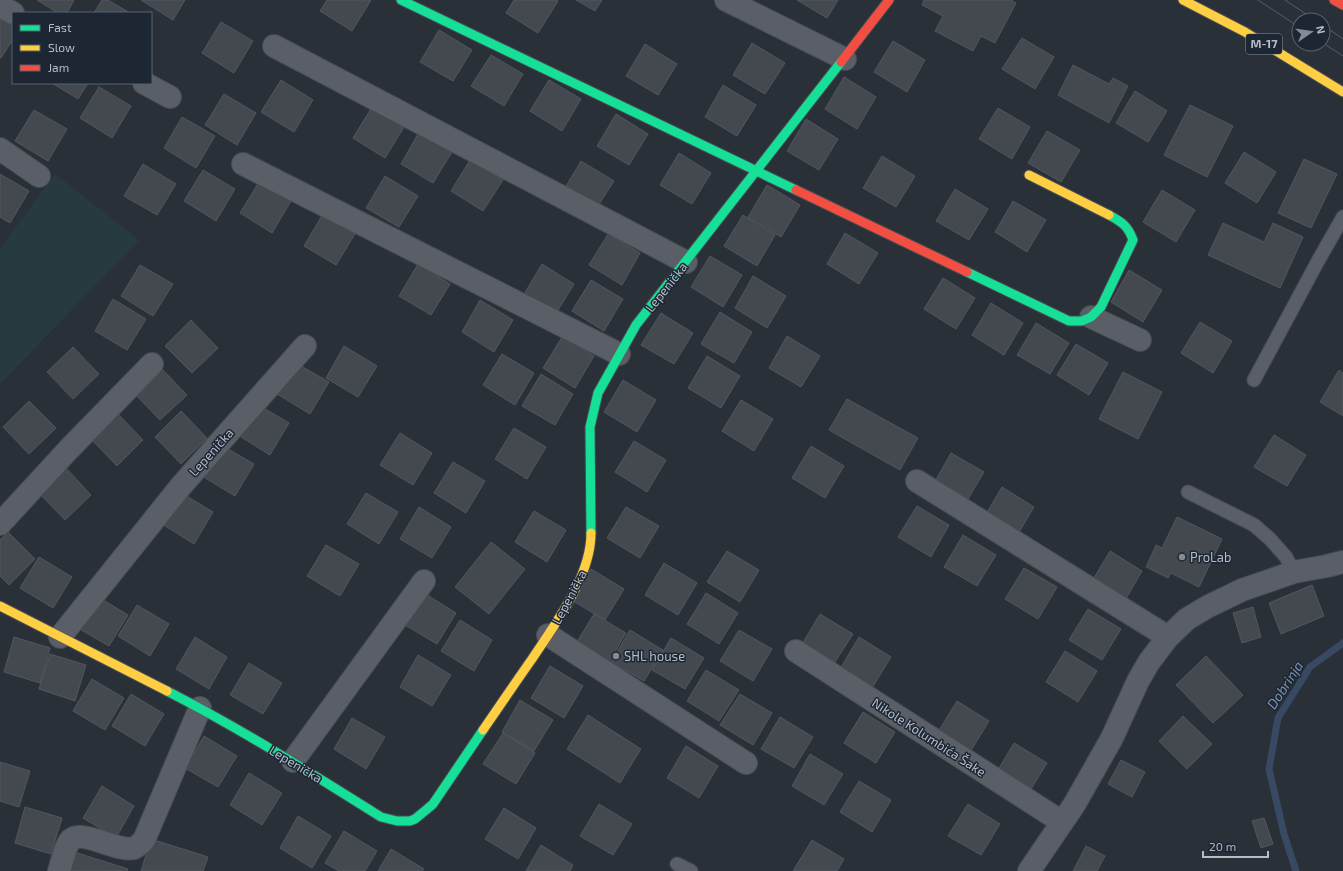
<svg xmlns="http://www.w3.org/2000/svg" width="1343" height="871" font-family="'Exo 2',sans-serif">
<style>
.green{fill:#273a3e}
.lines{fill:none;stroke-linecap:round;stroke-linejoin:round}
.stream{stroke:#384963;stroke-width:7}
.building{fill:#444950;stroke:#52575f}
.lane-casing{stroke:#484c53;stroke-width:15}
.street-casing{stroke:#484c53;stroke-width:24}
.fast-casing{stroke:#484c53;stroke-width:11}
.slow-casing{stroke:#484c53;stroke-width:11}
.jam-casing{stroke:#484c53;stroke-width:11}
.lane{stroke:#5a5e66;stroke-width:13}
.street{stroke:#5a5e66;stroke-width:22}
.fast{stroke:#16e098;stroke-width:9}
.slow{stroke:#ffcf43;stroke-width:9}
.jam{stroke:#f24e42;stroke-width:9}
.tram{stroke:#595d64;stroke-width:1}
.poi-dot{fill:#848b96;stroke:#1d2633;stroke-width:1.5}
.labels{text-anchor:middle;stroke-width:3;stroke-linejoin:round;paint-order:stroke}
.shield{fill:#1d2633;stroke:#878f9c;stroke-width:1}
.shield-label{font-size:12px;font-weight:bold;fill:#b4bcc9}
.street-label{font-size:13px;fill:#b4bcc9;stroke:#1d2633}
.poi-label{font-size:13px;fill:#b4bcc9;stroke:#1d2633;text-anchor:start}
.water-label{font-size:14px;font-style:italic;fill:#7c92b1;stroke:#1d2633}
</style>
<rect width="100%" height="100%" fill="#2a3038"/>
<path class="green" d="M55,174L139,240L0,384V249Z"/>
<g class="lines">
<path class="stream" d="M1296,871L1284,834L1269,769L1278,718L1310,667L1343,643"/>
</g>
<g class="building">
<path d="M37,0H74L67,13H58Z"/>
<path d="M102,0H108L130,13H94Z"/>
<path d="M141,0H185L173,20Z"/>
<path d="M327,0H371L352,31L320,11Z"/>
<path d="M514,0H556L558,1L538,33L506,13Z"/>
<path d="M576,0H602L595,11Z"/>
<path d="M797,0H838L827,18Z"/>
<path d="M924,0H1011L1016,3L995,43L981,36L973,51L935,31L943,16L922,5Z"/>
<path d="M0,15L13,22V39L1,58H0Z"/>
<path d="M221,22L253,41L234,73L202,53Z"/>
<path d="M439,30L472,50L453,81L420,62Z"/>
<path d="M1022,38L1054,57L1035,89L1002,69Z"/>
<path d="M893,41L925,60L907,92L874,72Z"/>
<path d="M752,43L785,63L765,94L733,75Z"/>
<path d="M645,44L677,64L658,95L626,76Z"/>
<path d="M491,55L523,74L504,106L471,86Z"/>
<path d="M1073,65L1109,84L1113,78L1128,86L1109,123L1058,95Z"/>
<path d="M844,77L876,97L857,129L825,109Z"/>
<path d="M281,80L313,100L294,132L261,112Z"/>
<path d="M549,80L581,99L562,131L530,111Z"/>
<path d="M52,83H88L78,99Z"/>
<path d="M723,85L756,105L737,136L705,117Z"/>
<path d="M99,87L131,106L112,138L80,118Z"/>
<path d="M1135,91L1167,111L1148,142L1116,123Z"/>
<path d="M224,94L256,113L237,145L205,125Z"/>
<path d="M1190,105L1233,126L1207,177L1164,155Z"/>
<path d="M372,107L404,127L385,158L353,138Z"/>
<path d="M998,108L1030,127L1012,159L979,139Z"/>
<path d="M34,110L67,129L48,161L15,141Z"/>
<path d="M616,114L648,134L629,165L597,146Z"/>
<path d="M182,117L215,136L196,168L164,148Z"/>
<path d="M806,119L838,139L819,170L787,151Z"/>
<path d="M1047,131L1080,150L1061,182L1028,163Z"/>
<path d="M419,132L452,152L433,183L401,164Z"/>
<path d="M1244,152L1276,172L1257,203L1225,183Z"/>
<path d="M679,153L711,173L692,204L660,185Z"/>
<path d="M882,156L915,176L896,207L863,188Z"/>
<path d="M1304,159L1337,174L1311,228L1278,213Z"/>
<path d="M470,160L503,180L483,211L451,191Z"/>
<path d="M581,161L614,181L594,212L562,193Z"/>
<path d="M143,164L176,184L157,215L124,196Z"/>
<path d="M203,170L235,189L216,221L184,201Z"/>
<path d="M0,174L29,191L10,223L0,217Z"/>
<path d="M385,176L418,196L399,227L366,208Z"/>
<path d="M259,182L291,201L272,233L240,213Z"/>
<path d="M767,185L800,205L781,237L748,217Z"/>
<path d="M955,189L988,209L969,240L936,221Z"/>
<path d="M1162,190L1195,210L1176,242L1143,222Z"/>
<path d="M1013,201L1046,220L1027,252L995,232Z"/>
<path d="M323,214L355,234L336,265L304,246Z"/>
<path d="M743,215L775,235L757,266L724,246Z"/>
<path d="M1223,223L1264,242L1273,223L1303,237L1280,288L1208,255Z"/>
<path d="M845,233L878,253L859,284L827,264Z"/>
<path d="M608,234L640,253L622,285L589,265Z"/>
<path d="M710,256L742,275L723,307L691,287Z"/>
<path d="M418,264L450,284L431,315L399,296Z"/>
<path d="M542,264L574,284L555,315L523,296Z"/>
<path d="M140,265L173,284L153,316L121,296Z"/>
<path d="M1129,270L1162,290L1143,322L1111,302Z"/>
<path d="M753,276L786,296L767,328L735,308Z"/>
<path d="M943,278L975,298L956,329L924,309Z"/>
<path d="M591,280L623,299L604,331L572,311Z"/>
<path d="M113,299L146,319L127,350L95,331Z"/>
<path d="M480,300L513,320L494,352L462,332Z"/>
<path d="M991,303L1023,323L1004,355L972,335Z"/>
<path d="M720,312L752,332L734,363L701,344Z"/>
<path d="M661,313L693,333L674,364L641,345Z"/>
<path d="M191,320L218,348L192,373L165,346Z"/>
<path d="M1200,322L1232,341L1213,373L1181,353Z"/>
<path d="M1036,323L1069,343L1050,374L1017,355Z"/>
<path d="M787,336L820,356L801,387L769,368Z"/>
<path d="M562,337L594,356L575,388L543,368Z"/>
<path d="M1076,344L1108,363L1089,395L1057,375Z"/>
<path d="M344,346L377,366L358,397L326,378Z"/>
<path d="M73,347L99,374L73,399L47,372Z"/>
<path d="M502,354L534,373L515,405L483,385Z"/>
<path d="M707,356L740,376L721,408L688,388Z"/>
<path d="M296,363L329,382L310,414L277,394Z"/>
<path d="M160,367L187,395L160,420L134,393Z"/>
<path d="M1339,370L1343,373V416L1320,402Z"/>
<path d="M1123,372L1162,392L1138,439L1099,419Z"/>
<path d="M541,374L573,394L555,425L522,406Z"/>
<path d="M623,380L656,400L637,432L604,412Z"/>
<path d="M847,399L918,438L900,470L829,430Z"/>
<path d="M741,400L773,419L754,451L722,431Z"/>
<path d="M29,401L56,428L29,454L3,427Z"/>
<path d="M257,404L289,423L270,455L238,435Z"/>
<path d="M181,411L207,438L181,464L155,437Z"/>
<path d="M117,413L143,440L117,466L90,438Z"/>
<path d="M514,428L546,447L527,479L495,459Z"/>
<path d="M400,433L432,453L413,485L380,465Z"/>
<path d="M1274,435L1306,455L1287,486L1254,467Z"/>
<path d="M634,441L666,460L647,492L615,472Z"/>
<path d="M221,445L254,464L235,496L202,476Z"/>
<path d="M811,446L844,466L825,498L792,478Z"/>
<path d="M951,453L984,472L965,504L933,485Z"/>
<path d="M453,462L485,481L466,513L434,493Z"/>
<path d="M65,467L91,495L65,520L39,493Z"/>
<path d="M1002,487L1034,507L1015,539L983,519Z"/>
<path d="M180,492L213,512L194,544L162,524Z"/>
<path d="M366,493L398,512L379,544L347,524Z"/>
<path d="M917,506L949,525L931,557L898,537Z"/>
<path d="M419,507L451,527L432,558L400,539Z"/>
<path d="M626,507L659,526L640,558L607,538Z"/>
<path d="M534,511L566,530L547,562L515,542Z"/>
<path d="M1177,517L1222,539L1199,587L1171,573L1168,578L1146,567L1156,545L1162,548Z"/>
<path d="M8,532L35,559L9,585L0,576V540Z"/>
<path d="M963,535L996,555L977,586L944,567Z"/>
<path d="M491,542L525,569L489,614L455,587Z"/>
<path d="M326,545L359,564L340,596L307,576Z"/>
<path d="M727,551L759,570L740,602L707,582Z"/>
<path d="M1110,551L1142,571L1124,602L1091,583Z"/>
<path d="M39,557L72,577L53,608L20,588Z"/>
<path d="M664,563L697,583L678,615L645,595Z"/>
<path d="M1024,568L1057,587L1038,619L1005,599Z"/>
<path d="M591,569L624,589L605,620L573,601Z"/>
<path d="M1312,585L1324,616L1281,634L1269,603Z"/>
<path d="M424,593L456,613L437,644L405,625Z"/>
<path d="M706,593L738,613L719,644L687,624Z"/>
<path d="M95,595L128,615L109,646L76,627Z"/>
<path d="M137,605L169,624L150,656L118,636Z"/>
<path d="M1253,607L1261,637L1242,643L1233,613Z"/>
<path d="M1088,609L1121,629L1102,660L1069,640Z"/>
<path d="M594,614L626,633L607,665L575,645Z"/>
<path d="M820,614L853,634L833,665L801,646Z"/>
<path d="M460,620L492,640L474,671L441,651Z"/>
<path d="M630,630L663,650L644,681L611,662Z"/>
<path d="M739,630L772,649L753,681L720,661Z"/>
<path d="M14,637L50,648L40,683L4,672Z"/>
<path d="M195,637L227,657L209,689L176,669Z"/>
<path d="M859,637L891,657L872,688L840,669Z"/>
<path d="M671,638L704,658L685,689L652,670Z"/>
<path d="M1065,651L1097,671L1078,702L1046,682Z"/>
<path d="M50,654L86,665L75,701L39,689Z"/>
<path d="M418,655L451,675L432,706L400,687Z"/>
<path d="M1206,656L1243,695L1213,723L1176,685Z"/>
<path d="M249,663L282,683L263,714L230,695Z"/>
<path d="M550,666L583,686L564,718L531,698Z"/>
<path d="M706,670L739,690L719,721L687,701Z"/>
<path d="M92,679L124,698L105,730L73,711Z"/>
<path d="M131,694L164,714L145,746L112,726Z"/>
<path d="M740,694L772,713L753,745L720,725Z"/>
<path d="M520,700L553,720L534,751L502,732Z"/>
<path d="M957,701L989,721L970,752L938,732Z"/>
<path d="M863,712L895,732L876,763L844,743Z"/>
<path d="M588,715L641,749L620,783L567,749Z"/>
<path d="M1183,716L1212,744L1187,769L1159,741Z"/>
<path d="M780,717L813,737L794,768L761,749Z"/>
<path d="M352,718L385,737L366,769L334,749Z"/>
<path d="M503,733L535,753L516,784L483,764Z"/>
<path d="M204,736L237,756L218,787L185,768Z"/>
<path d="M1014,743L1047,763L1028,794L995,775Z"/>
<path d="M686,746L718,766L699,798L667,778Z"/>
<path d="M810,754L843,774L824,805L792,786Z"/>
<path d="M1121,760L1145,772L1132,797L1108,784Z"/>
<path d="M0,762L30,771L19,807L0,801Z"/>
<path d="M249,773L282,793L262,825L230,805Z"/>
<path d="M859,781L891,800L872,832L840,812Z"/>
<path d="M102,786L134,806L116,838L83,818Z"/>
<path d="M599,804L632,824L613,855L580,836Z"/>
<path d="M968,804L1000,824L981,855L948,836Z"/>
<path d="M25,807L62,818L51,854L15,843Z"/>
<path d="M504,808L536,828L518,859L485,839Z"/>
<path d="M298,816L331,836L312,868L280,848Z"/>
<path d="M1264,818L1273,844L1261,848L1252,821Z"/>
<path d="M344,831L377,851L365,871H339L325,863Z"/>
<path d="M151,839L208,857L203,871H141Z"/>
<path d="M812,840L844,859L837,871H793Z"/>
<path d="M541,845L573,865L570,871H526Z"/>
<path d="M1086,846L1105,856L1097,871H1073Z"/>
<path d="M391,849L424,869L422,871H378Z"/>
<path d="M71,851L128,869L127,871H65Z"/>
</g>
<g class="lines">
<defs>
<g id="lane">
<path d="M1254,380L1318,261L1343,217"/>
<path d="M1188,492L1254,525L1270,539L1286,557L1294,572"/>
<path d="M677,864L691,871"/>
</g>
<g id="street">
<path d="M726,0L845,59"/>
<path d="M0,6L13,13"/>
<path d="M274,46L686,262"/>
<path d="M144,83L170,97"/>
<path d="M0,149L39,176"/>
<path d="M243,164L619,354"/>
<path d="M1091,317L1140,340"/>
<path d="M917,481L1168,637"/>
<path d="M0,524L69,449L152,364"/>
<path d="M548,635L746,763"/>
<path d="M60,637L181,486L305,346"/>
<path d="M796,651L1062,822"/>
<path d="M293,761L424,581"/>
<path d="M59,871C62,862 64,850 69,842C79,826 117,853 134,848C137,847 141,843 144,840L200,708"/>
<path d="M1029,871L1074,805L1112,738L1138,681L1149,662L1168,637L1187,619L1207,607L1242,590L1294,572L1327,566L1343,562"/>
</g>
<g id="fast">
<path d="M401,0L796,190"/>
<path d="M967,272L1069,321H1082L1091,317L1101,307L1133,240C1128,226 1122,222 1109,215"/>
<path d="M591,533L590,427L598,393L636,325L841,62"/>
<path d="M167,691C241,729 311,773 381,817L397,821H410L415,819L426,810L433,804L483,730"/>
</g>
<g id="slow">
<path d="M1183,0L1245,32L1343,92"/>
<path d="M1029,175L1109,215"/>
<path d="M0,606L167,691"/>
<path d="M483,730C499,707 515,683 532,659C555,624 591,577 591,533"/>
</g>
<g id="jam">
<path d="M1334,0L1343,5"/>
<path d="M841,62L889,0"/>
<path d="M796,190L967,272"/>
</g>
</defs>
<use href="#lane" class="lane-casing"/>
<use href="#street" class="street-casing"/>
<use href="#fast" class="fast-casing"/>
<use href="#slow" class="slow-casing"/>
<use href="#jam" class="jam-casing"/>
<use href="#lane" class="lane"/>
<use href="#street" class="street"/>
<use href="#fast" class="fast"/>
<use href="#slow" class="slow"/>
<use href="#jam" class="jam"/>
<g class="tram">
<path d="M1258,0L1299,27"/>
<path d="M1285,0L1315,20"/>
<path d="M1323,25L1343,39"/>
<path d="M1323,43L1343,56"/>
</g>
</g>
<g class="poi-dot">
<circle cx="1182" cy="557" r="4"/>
<circle cx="616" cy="656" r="4"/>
</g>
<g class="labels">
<rect class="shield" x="1246" y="34" width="36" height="20" rx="3"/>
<g class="shield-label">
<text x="1264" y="48">M-17</text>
</g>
<g class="street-label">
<text transform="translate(666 287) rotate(-52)" y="5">Lepenička</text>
<text transform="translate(211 452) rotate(-48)" y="5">Lepenička</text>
<text transform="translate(569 597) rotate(-62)" y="5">Lepenička</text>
<text transform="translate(929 737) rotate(33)" y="5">Nikole Kolumbića Šake</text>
<text transform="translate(296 764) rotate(31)" y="5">Lepenička</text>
</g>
<g class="poi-label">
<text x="1190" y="562">ProLab</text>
<text x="624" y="661">SHL house</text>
</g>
<g class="water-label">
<text transform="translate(1285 685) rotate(-57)" y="5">Dobrinja</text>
</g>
</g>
<rect x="12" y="12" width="140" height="72" fill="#1d2633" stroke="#59626f"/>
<rect x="20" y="25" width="20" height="6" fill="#16e098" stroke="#59626f"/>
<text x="48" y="32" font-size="12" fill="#b4bcc9">Fast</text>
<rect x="20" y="45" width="20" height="6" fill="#ffcf43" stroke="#59626f"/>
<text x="48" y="52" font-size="12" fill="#b4bcc9">Slow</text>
<rect x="20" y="65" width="20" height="6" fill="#f24e42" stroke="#59626f"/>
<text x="48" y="72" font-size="12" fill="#b4bcc9">Jam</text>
<g transform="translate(1311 32) rotate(77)"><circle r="19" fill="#1d2633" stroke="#59626f"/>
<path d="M0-3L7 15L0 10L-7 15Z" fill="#848b96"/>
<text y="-6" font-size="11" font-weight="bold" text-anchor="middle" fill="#b4bcc9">N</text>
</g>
<path d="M1203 851v6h65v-6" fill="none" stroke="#b4bcc9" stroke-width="2"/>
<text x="1209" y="851" font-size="12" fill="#b4bcc9" stroke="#1d2633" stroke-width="3" paint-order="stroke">20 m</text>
</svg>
